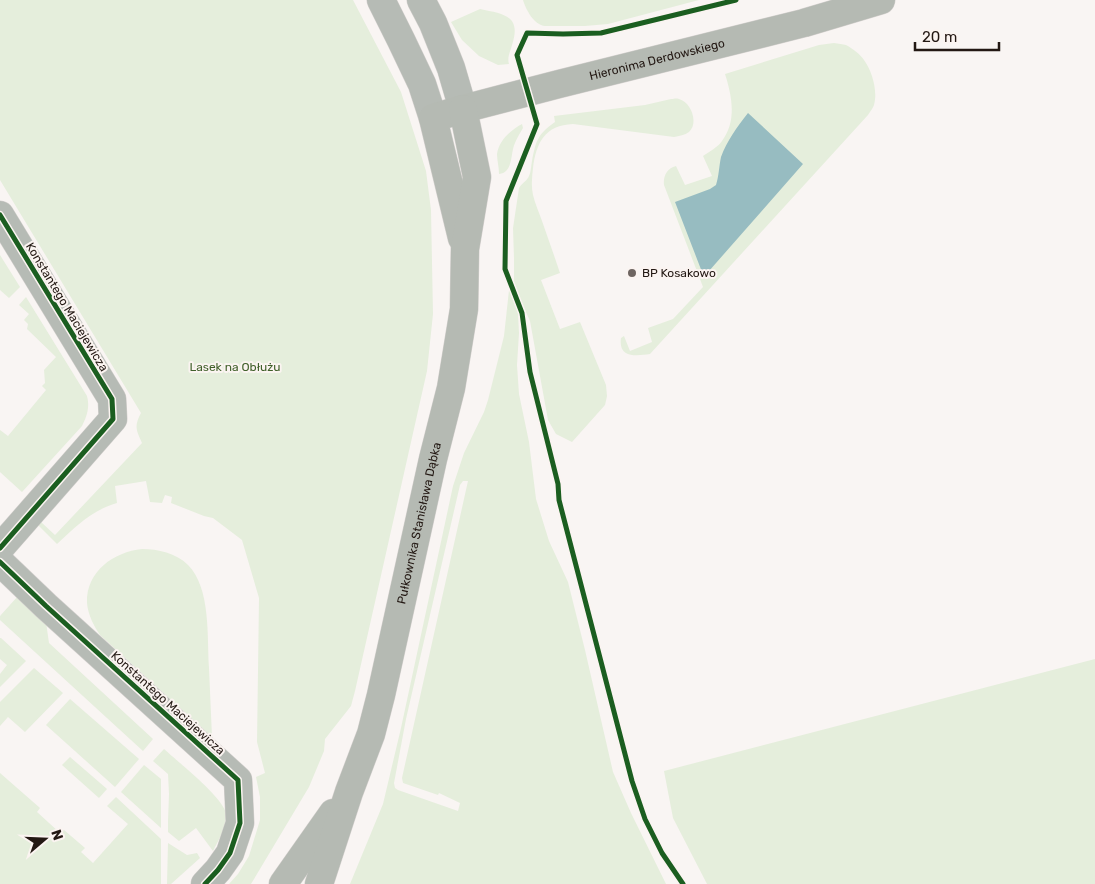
<svg xmlns="http://www.w3.org/2000/svg" width="1095" height="884" font-family="Rubik,sans-serif">
<style>
.green{fill:#e5eedc;fill-rule:evenodd}
.water{fill:#97bcc1}
.lines{fill:none;stroke-linecap:round;stroke-linejoin:round}
.minor-casing{stroke:#d6d2d0;stroke-width:29}
.tertiary-casing{stroke:#d6d2d0;stroke-width:29}
.secondary-casing{stroke:#d6d2d0;stroke-width:29}
.minor{stroke:#b6bbb5;stroke-width:28}
.tertiary{stroke:#b6bbb5;stroke-width:28}
.secondary{stroke:#b5bab3;stroke-width:28}
.cycleway-casing{stroke:#fbf4f1;stroke-width:8}
.cycleway{stroke:#1b5e20;stroke-width:5}
.poi-dot{fill:#6e6561;stroke:#fbf4f1;stroke-width:2}
.labels{text-anchor:middle;stroke-width:4;stroke-linejoin:round;paint-order:stroke}
.street-label{font-size:12px;fill:#231813;stroke:#fbf4f1}
.poi-label{font-size:12px;fill:#231813;stroke:#fbf4f1;text-anchor:start}
.park-label{font-size:12px;fill:#40602a;stroke:#fbf4f1}
</style>
<rect width="100%" height="100%" fill="#f9f5f3"/>
<g class="green">
<path d="M0,0H353L401,92L426,171L431,210L433,314L427,371L355,691L351,706L325,739L324,751L309,787L251,884H229L238,874L249,856L260,820V797L256,777L265,773L257,742L259,598L242,540L213,518L204,516L171,503L172,497L165,495L162,503L150,502L146,481L115,486L117,503C90,511 77,526 57,544L38,525L41,522L55,535L142,443C136,430 134,426 141,413L0,180Z"/>
<path d="M523,0H699L608,24L585,26H545C534,25 526,10 523,0Z"/>
<path d="M480,9C503,14 522,15 512,45C510,53 507,57 509,64L498,65L479,56L462,40L451,22Z"/>
<path d="M834,43C838,44 843,44 846,45C852,48 861,55 864,60C872,71 878,91 874,105C873,108 870,112 868,115L650,354C636,356 618,358 621,338L624,336L630,351L652,342L648,328L673,319L703,287L664,185C663,176 667,168 676,166L685,185L712,176L703,156C710,151 718,147 722,141C737,121 732,96 725,74L819,45Z"/>
<path d="M671,99C674,99 676,98 679,99C691,102 699,123 689,132C685,135 679,136 674,137L573,124C545,125 536,143 533,168C532,177 531,186 533,195C535,204 539,212 542,221C548,238 554,255 560,273L541,280L560,329L580,322L606,385L607,396L605,405L572,442L556,434L548,420L530,321L514,285V258L513,228L519,188C522,183 527,181 529,176C531,172 531,166 532,161C536,140 538,134 555,122L554,116L645,105Z"/>
<path d="M522,124L523,128C520,133 517,138 515,143C510,153 514,172 499,174C499,167 497,160 497,154C499,140 511,130 522,124Z"/>
<path d="M0,255L20,287L9,298L0,290Z"/>
<path d="M509,290L513,296L518,313L519,333L517,365L519,394L529,442L536,499L549,541L568,582L585,650L613,772L631,813L666,884H350L383,804L401,728L453,486L464,453L484,412L488,400L504,336ZM463,481H468L402,778L403,783L438,795L439,793L460,803L458,811L398,790L395,788L394,783L406,719L460,485Z"/>
<path d="M26,297L87,396C90,407 87,416 82,426L22,492L0,472V430L8,436L46,390L42,386L45,383L44,370L56,357L27,329L28,324L24,320L29,314L19,305Z"/>
<path d="M142,549C158,549 176,553 188,565C211,588 207,637 209,668C210,691 211,714 212,737L100,635C94,626 88,615 87,603C86,571 114,552 142,549Z"/>
<path d="M18,596L46,622L49,643L153,739L143,751L0,620V616Z"/>
<path d="M0,638H1L26,661L0,687V674L7,665L0,659Z"/>
<path d="M1095,659V884H707L673,818L664,771Z"/>
<path d="M34,668L63,693L25,732L8,717L0,726V702Z"/>
<path d="M70,699L139,759L115,787L46,725Z"/>
<path d="M164,749C177,761 225,799 226,814C227,826 218,841 213,851L196,828L179,841L168,832V821L169,794L168,774L153,761Z"/>
<path d="M70,757L107,789L99,798L62,765Z"/>
<path d="M144,765L161,779V828L121,792Z"/>
<path d="M0,773L40,808L37,812L60,833L64,830L85,848L81,852L93,863L128,824L107,806L116,797L161,839V884H0Z"/>
<path d="M168,843L187,855L197,853L200,858L171,884H167Z"/>
</g>
<path class="water" d="M748,113L803,164L709,271L702,272L675,202L710,189L716,185C719,176 719,166 721,157C727,141 737,127 748,113Z"/>
<g class="lines">
<defs>
<g id="minor">
<path d="M0,215L112,399L113,419L0,548"/>
<path d="M0,562L46,606L238,780L240,823L230,853L218,870L205,884"/>
</g>
<g id="tertiary">
<path d="M381,0L401,40L422,84L433,118"/>
<path d="M421,0L433,23L451,68L463,109"/>
</g>
<g id="secondary">
<path id="s1" d="M462,238L433,118L463,109L559,84L804,23L881,0"/>
<path d="M283,884L333,813"/>
<path id="s2" d="M319,884L349,792L371,734L381,695L433,459L451,388L464,309L465,249L477,177L463,109"/>
</g>
</defs>
<use href="#minor" class="minor-casing"/>
<use href="#tertiary" class="tertiary-casing"/>
<use href="#secondary" class="secondary-casing"/>
<use href="#minor" class="minor"/>
<use href="#tertiary" class="tertiary"/>
<use href="#secondary" class="secondary"/>
<defs>
<g id="cycleway">
<path d="M0,215L112,399L113,419L0,548"/>
<path d="M0,562L46,606L238,780L240,823L230,853L218,870L205,884"/>
<path d="M683,884L662,853L645,819L632,781L559,500L558,484L530,372L522,313L505,269L506,201L537,124L517,55L527,33L563,34L601,33L736,0"/>
</g>
</defs>
<use href="#cycleway" class="cycleway-casing"/>
<use href="#cycleway" class="cycleway"/>
</g>
<circle class="poi-dot" cx="632" cy="273" r="5"/>
<g class="labels">
<g class="street-label">
<text dy="4" stroke="none"><textPath href="#s1" startOffset="355">Hieronima Derdowskiego</textPath></text>
<text transform="translate(67 307) rotate(59)" y="4">Konstantego Maciejewicza</text>
<text dy="4" stroke="none"><textPath href="#s2" startOffset="375">Pułkownika Stanisława Dąbka</textPath></text>
<text transform="translate(168 703) rotate(42)" y="4">Konstantego Maciejewicza</text>
</g>
<g class="poi-label">
<text x="642" y="277">BP Kosakowo</text>
</g>
<g class="park-label">
<text x="235" y="371">Lasek na Obłużu</text>
</g>
</g>
<g transform="translate(45 839) rotate(71)" stroke="#fbf4f1" stroke-width="4" paint-order="stroke">
<path d="M0-4L9 19L0 12L-9 19Z" fill="#231813"/>
<text y="-8" font-size="14" font-weight="bold" text-anchor="middle" fill="#231813">N</text>
</g>
<path d="M915 42v8h84v-8" fill="none" stroke="#231813" stroke-width="2.5"/>
<text x="922" y="42" font-size="15" fill="#231813" stroke="#fbf4f1" stroke-width="4" paint-order="stroke">20 m</text>
</svg>
